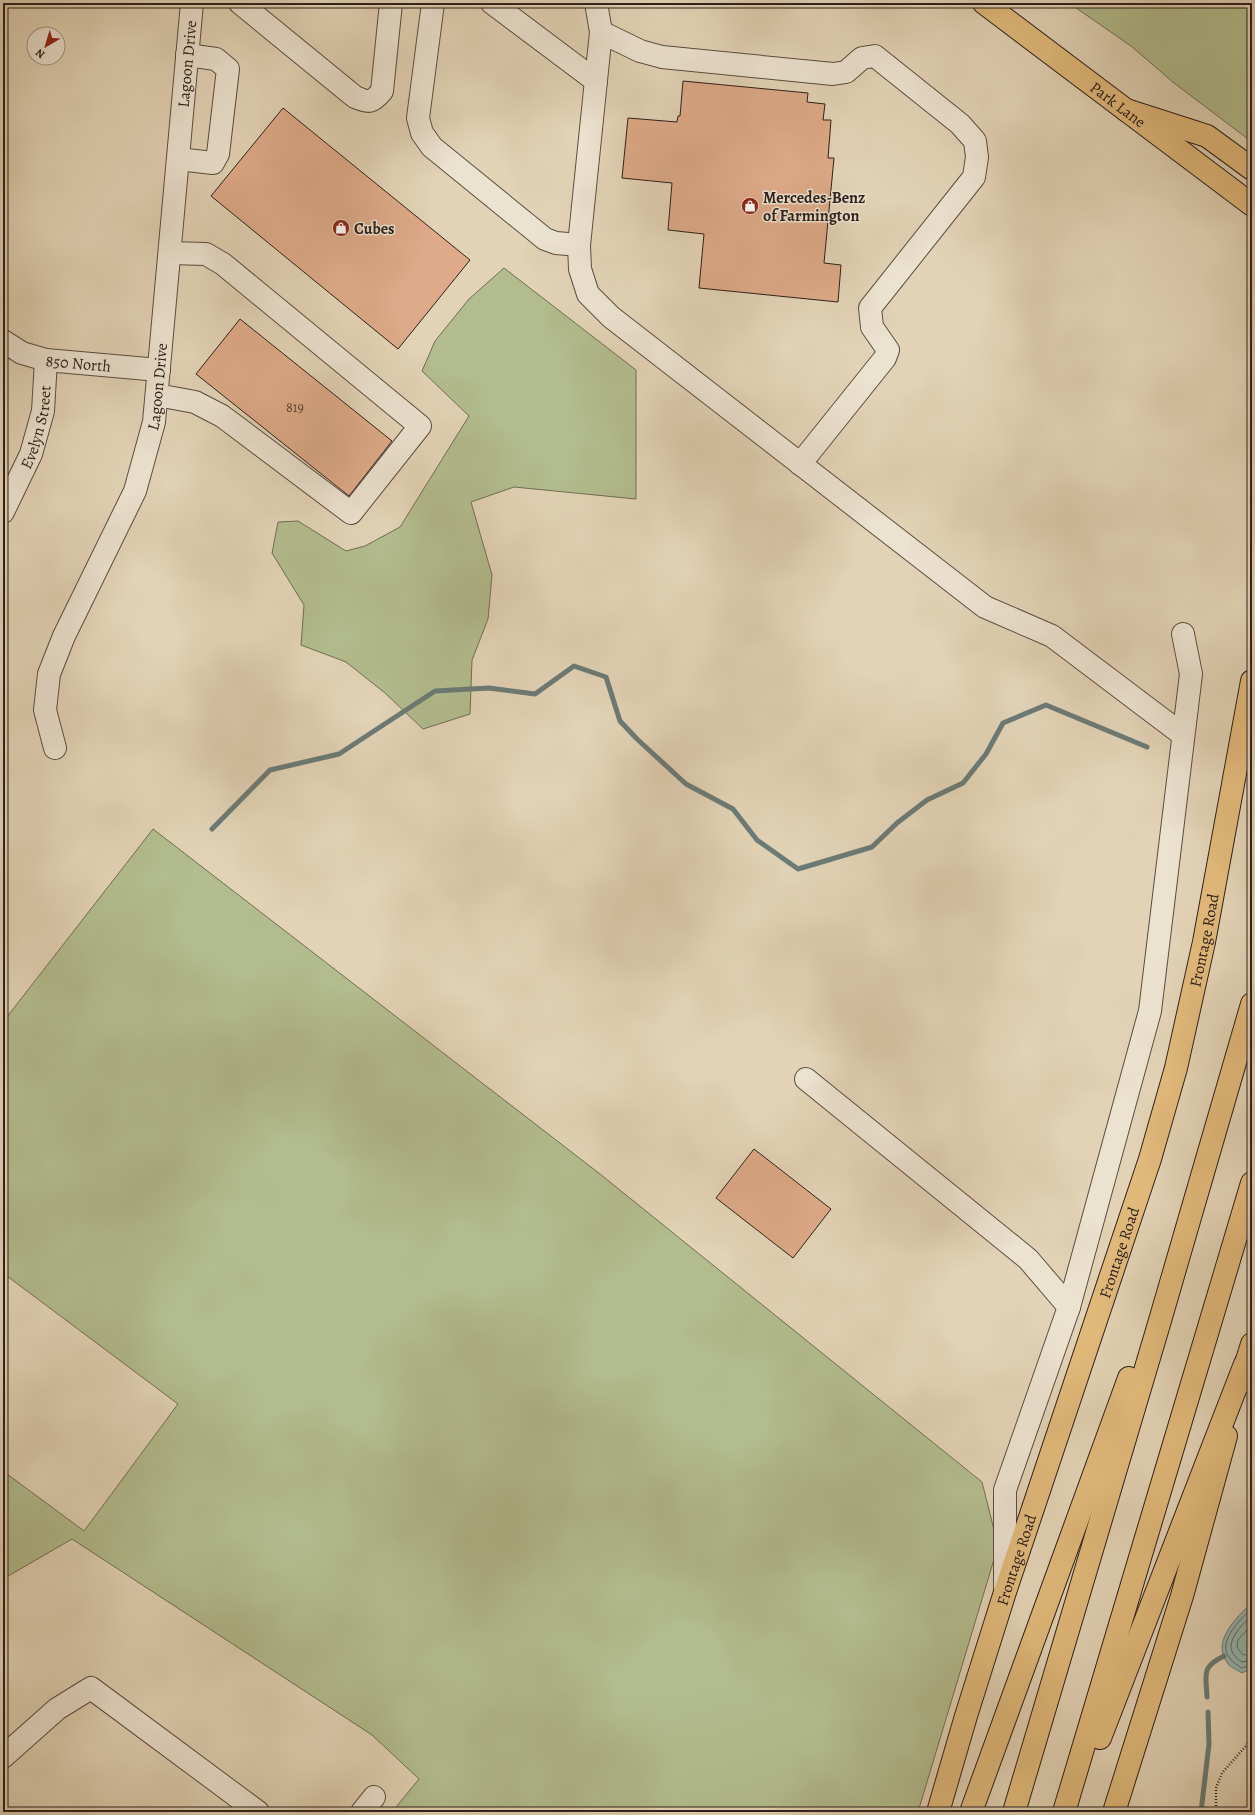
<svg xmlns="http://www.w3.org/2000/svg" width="1255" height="1815" font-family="Alegreya,serif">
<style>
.green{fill:#b2bc8e;stroke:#706e54}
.water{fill:#95b7b2;stroke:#6b7b76}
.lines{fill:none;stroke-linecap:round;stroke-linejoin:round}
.shore{stroke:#616c66;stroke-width:1}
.stream{stroke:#6b7b76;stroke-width:5}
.building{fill:#deaa89;stroke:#2d201b}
.minor-casing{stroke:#5a4d42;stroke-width:24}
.major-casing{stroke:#2d201b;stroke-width:24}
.highway-casing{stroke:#2d201b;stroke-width:24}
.path{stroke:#2d201b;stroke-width:2.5;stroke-dasharray:1 2;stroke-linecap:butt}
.minor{stroke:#ece2d0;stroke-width:22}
.major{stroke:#e1ba7b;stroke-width:22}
.highway{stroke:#e1ba7b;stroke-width:22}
.labels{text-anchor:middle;stroke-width:3;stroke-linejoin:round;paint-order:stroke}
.number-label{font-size:14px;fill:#594236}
.street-label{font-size:16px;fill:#2d201b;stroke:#ece2d0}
.poi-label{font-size:16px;font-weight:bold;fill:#2d201b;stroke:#ece2d0;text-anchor:start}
</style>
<rect width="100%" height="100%" fill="#e2d3b6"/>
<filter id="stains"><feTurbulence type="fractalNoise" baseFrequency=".005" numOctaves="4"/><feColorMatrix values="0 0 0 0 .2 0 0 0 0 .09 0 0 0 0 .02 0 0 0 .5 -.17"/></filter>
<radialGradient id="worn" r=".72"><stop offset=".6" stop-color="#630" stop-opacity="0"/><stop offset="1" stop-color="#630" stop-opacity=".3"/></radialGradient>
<g class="green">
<path d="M1069,3H1252V142L1174,83L1131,46Z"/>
<path d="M504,268L636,370V499L514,487L471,502L492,575L488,619L472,660L470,714L423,729L385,693L346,662L301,645L304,605L272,553L278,522L298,521L346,551L365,546L400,527L469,416L422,371L435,341L469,299Z"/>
<path d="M153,829L600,1174L982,1482L998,1546L918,1812H392L419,1779L372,1735L72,1539L3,1579V1471L84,1531L178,1404L3,1273V1022Z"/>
</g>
<path class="water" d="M1252,1602V1668L1242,1673C1238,1670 1232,1668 1229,1665C1209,1642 1237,1618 1252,1602Z"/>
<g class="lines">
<g class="shore">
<path d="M1252,1608C1234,1626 1209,1650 1242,1668L1252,1665"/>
<path d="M1252,1615C1239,1628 1218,1648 1242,1662L1252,1660"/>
<path d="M1252,1624L1238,1640L1237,1647L1243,1655L1252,1654"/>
</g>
<g class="stream">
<path d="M212,829L270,770L339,754L435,691L489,688L535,694L574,666L606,677L620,721L637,739L686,784L733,809L757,840L798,869L872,847L897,823L927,800L963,783L986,754L1003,723L1046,705L1147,747"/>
<path d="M1207,1697C1206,1674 1201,1667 1224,1656"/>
<path d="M1201,1812L1209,1744L1208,1712"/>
</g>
</g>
<g class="building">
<path d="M683,81L808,93L807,102L825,104L823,120H831L828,158H834L824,263L841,265L838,302L699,288L704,234L668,230L672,183L622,178L628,118L677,122L678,116H680Z"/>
<path d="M283,108L470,260L398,349L211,196Z"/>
<path d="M240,319L392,441L349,496L196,374Z"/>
<path d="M754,1149L831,1209L793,1258L716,1198Z"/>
</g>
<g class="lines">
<defs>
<g id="minor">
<path d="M240,3L355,97C369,103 372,103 382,91L391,3"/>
<path d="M433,3L418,118L422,133L432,147L545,239L556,243L579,245"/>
<path d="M492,3L596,81"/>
<path d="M596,3L601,32L579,245L580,269L588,294L611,317L985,607L1052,636L1183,735"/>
<path d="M601,32L640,51L662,57L833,74L846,72L862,58L875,56L960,124L975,141L977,157L974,177L870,308L872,327L888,350L885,358L800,464"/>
<path d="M178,159L213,163L218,154L228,69L216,59L187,55"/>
<path id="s1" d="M3,341L22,353L46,360L159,370"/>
<path d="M157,395L195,402L222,416L351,513L420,426L223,264L206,254L170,253"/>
<path id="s2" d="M3,512L31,454L43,411L46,360"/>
<path id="s3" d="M55,748L45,710L49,674L64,636L135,491L154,422L192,3"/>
<path d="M806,1079L1028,1259L1069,1307"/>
<path d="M1005,1588V1490L1069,1307L1150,1011L1191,674L1183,634"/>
<path d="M3,1757L57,1709L91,1688L258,1812"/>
<path d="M362,1812L374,1797"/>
</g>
<g id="major">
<path id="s4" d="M984,3L1252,205"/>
<path d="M1240,1383L1252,1344"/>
<path id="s5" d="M938,1812L966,1716L1005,1592L1150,1159L1176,1068L1204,942L1252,681"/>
<path d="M1114,1812L1182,1596L1226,1436"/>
</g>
<g id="highway">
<path d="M1126,110L1207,136L1252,169"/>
<path d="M1100,1738L1245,1364"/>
<path d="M971,1812L1129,1378"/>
<path d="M1014,1812L1159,1324L1252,1004"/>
<path d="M1064,1812L1252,1183"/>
</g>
</defs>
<use href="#minor" class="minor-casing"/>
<use href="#major" class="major-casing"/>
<use href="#highway" class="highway-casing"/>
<path class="path" d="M1216,1812V1788L1222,1773L1252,1739"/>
<use href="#minor" class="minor"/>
<use href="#major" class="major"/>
<use href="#highway" class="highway"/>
</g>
<defs>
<symbol id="shop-disc" viewBox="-11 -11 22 22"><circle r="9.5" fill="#8f2418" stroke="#ece2d0"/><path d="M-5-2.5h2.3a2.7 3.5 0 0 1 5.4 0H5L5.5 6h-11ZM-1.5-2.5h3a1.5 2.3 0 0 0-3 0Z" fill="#fff"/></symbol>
</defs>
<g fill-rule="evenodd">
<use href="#shop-disc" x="740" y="196" width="20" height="20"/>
<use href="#shop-disc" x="331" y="218" width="20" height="20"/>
</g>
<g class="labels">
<g class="number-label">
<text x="295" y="412">819</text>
</g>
<g class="street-label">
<text dy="6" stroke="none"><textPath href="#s3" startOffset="709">Lagoon Drive</textPath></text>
<text dy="6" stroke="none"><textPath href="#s4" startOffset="168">Park Lane</textPath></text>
<text dy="6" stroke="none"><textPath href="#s1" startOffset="80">850 North</textPath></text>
<text dy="6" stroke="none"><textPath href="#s3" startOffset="385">Lagoon Drive</textPath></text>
<text dy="6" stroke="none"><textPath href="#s2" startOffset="92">Evelyn Street</textPath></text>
<text dy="6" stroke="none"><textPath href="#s5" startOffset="912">Frontage Road</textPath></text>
<text dy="6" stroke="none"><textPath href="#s5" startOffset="588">Frontage Road</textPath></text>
<text dy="6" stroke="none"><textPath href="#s5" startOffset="264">Frontage Road</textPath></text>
</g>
<g class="poi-label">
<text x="763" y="203">Mercedes-Benz<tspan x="763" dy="18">of Farmington</tspan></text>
<text x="354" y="234">Cubes</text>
</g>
</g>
<rect width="1255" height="1815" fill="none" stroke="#e2d3b6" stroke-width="16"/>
<rect x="4" y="4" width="1247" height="1807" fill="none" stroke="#2d201b" stroke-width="2"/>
<rect x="8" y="8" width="1239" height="1799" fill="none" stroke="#2d201b"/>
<g transform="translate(46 46) rotate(218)"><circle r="19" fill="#ece2d0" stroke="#a09488"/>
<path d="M0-3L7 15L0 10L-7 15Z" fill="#8f2418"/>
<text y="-6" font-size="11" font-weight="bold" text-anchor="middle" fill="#2d201b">N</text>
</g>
<rect width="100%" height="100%" filter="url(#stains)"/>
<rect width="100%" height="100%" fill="url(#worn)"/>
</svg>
